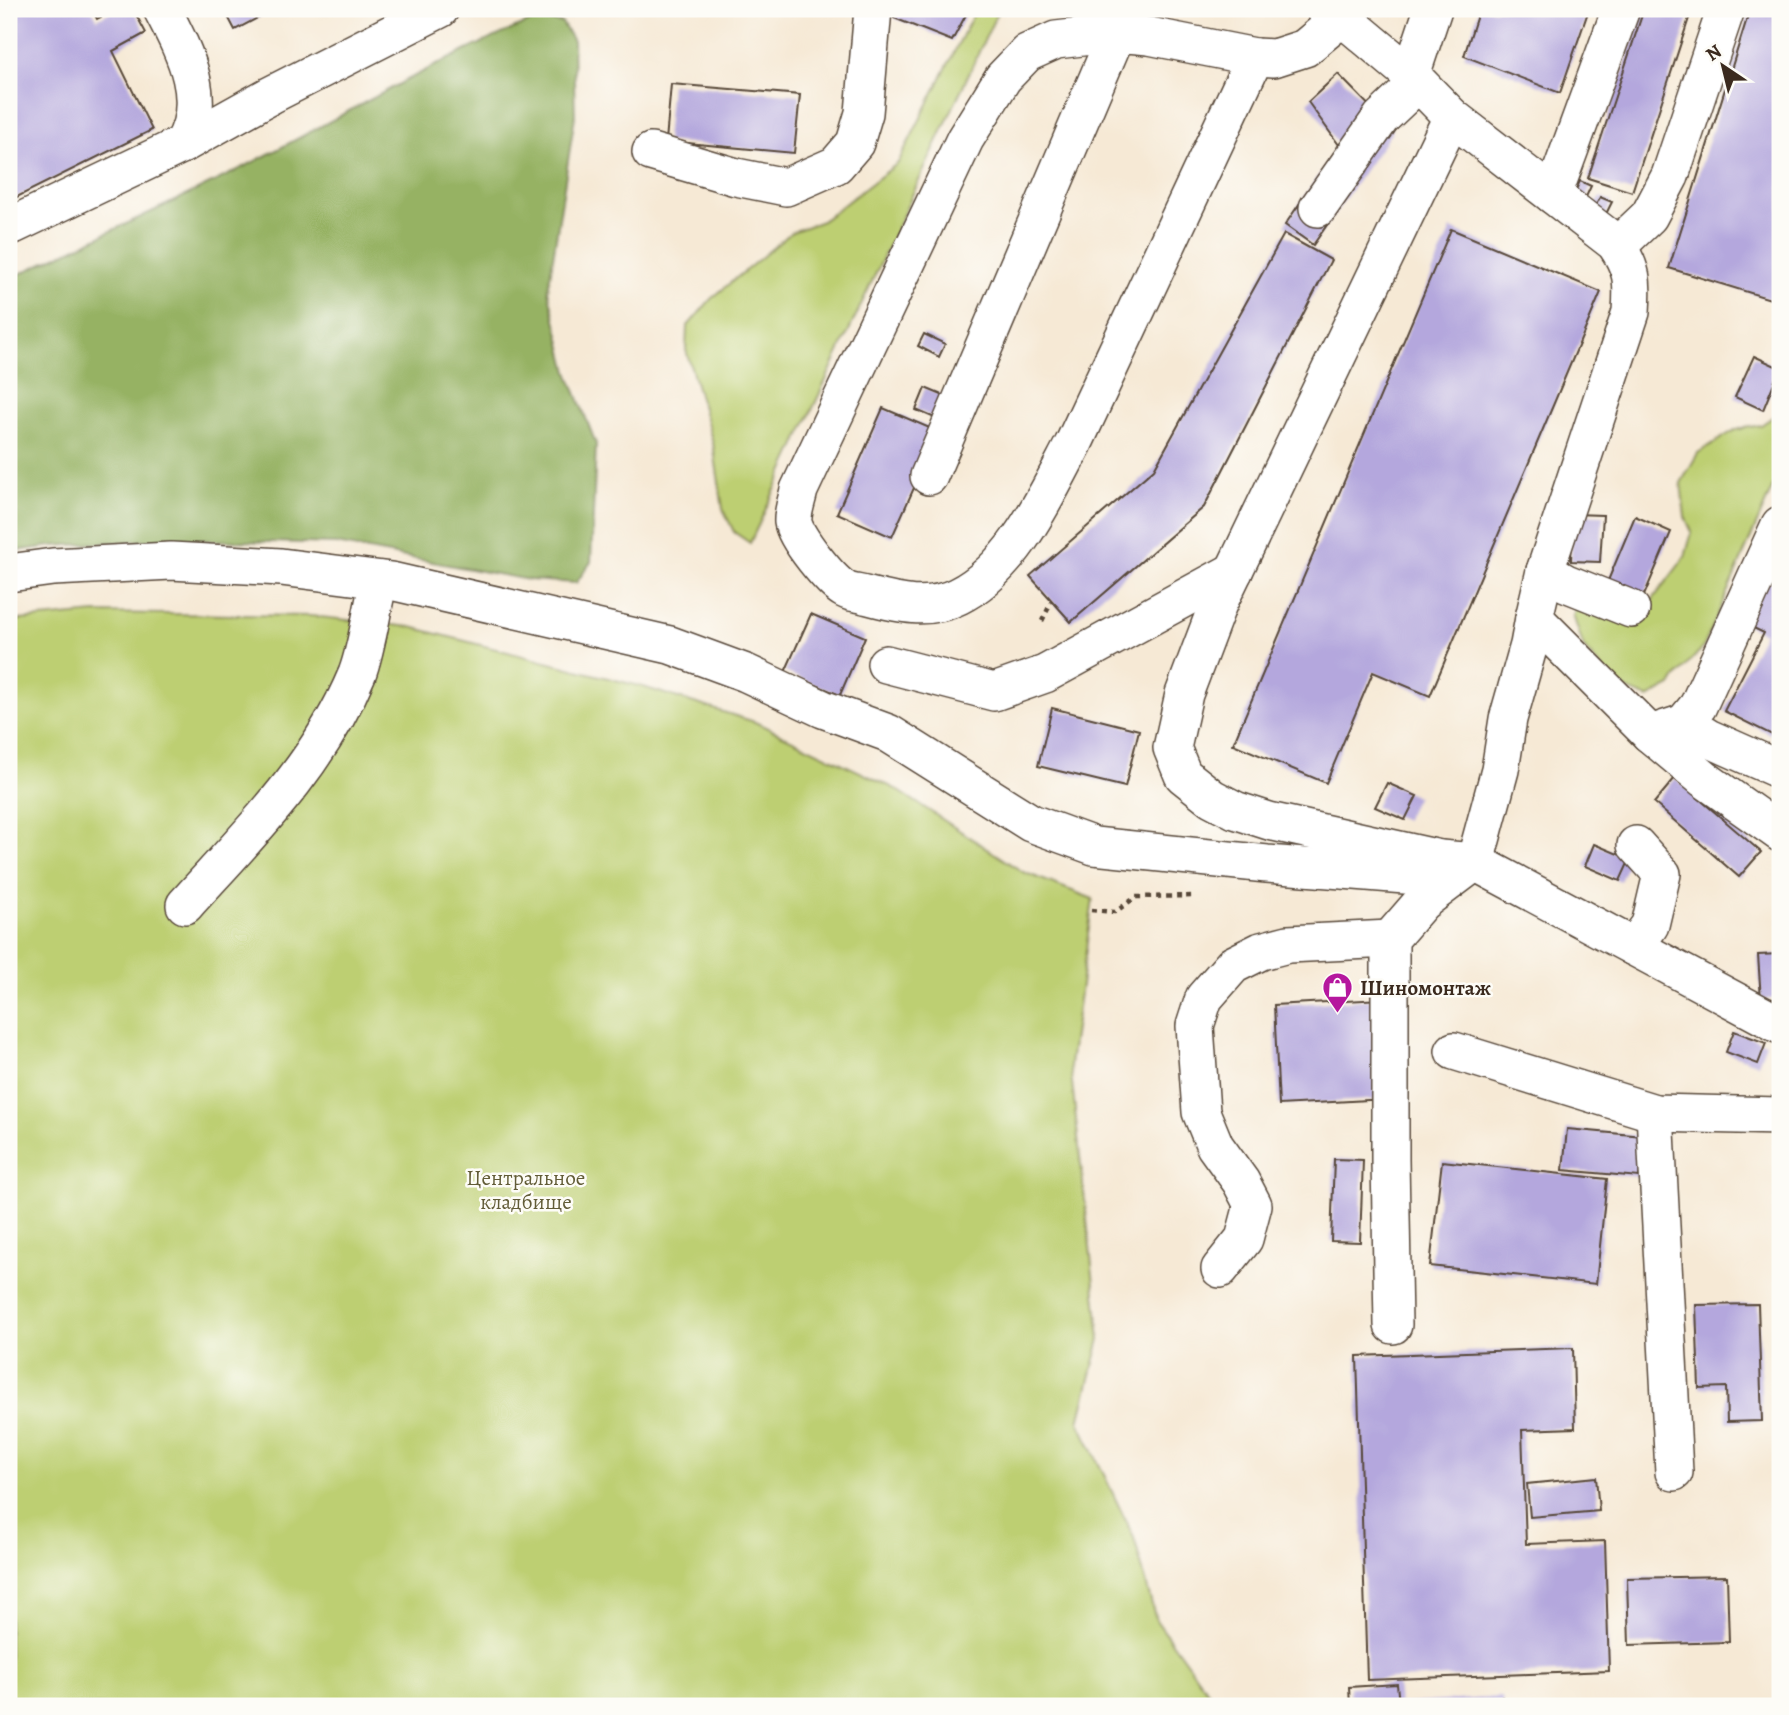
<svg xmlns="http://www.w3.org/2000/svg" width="1789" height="1715" font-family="Alegreya,serif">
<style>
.green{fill:#bdcf72;stroke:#7c7c48;stroke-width:2}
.forest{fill:#96b264;stroke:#686e41;stroke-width:2}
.building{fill:#b4a7dd}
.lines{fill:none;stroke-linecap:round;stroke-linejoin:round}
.minor-casing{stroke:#574739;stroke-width:40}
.path{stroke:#574739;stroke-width:4.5;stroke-dasharray:5 5;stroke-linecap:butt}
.minor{stroke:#fff;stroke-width:37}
.labels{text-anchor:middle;stroke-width:5;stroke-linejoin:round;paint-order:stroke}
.poi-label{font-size:21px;font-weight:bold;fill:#3b2a1e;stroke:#fdfcf7;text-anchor:start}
.park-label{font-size:21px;fill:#625c37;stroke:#fdfcf7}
</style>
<rect width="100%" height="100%" fill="#fdfcf7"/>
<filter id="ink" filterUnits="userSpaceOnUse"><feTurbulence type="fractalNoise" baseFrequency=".0143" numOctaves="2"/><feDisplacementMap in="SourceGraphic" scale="14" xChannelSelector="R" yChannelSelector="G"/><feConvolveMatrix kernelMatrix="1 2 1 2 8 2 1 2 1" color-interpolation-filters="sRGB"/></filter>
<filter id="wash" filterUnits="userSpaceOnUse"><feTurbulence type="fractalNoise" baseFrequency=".00686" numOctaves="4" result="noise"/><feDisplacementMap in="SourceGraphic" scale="28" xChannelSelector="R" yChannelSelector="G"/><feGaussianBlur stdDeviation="1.57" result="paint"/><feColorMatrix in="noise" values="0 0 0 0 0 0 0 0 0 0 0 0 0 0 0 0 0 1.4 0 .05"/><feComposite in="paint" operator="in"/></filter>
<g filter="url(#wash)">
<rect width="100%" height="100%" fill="#f6e9d5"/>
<g class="green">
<path d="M976,9H999L750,543L734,532L723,509L713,443L686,350L687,327L711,299L792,232L822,221L898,163Z"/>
<path d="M1780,412V470L1704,646L1675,679L1671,686L1648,698L1616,685L1584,648L1573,615L1576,609L1593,608L1634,624L1685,557L1692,532L1685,517L1681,483L1698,453L1735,430L1761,425Z"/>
<path d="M95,613L311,616L411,627L643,687L755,722L896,789L1023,872L1093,899L1070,1064L1100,1339L1079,1422L1134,1538L1156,1620L1218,1706H9V621Z"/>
</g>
<path class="forest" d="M537,19L562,23L573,41L575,116L548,290L568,372L596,444L591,562L576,583L529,580L336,544L168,539L51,546L9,552V279C84,243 160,209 234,172C335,121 432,61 537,19Z"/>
<g id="blocks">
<g class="building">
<path d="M9,9H92L97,19L116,9H133L146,33L113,51L152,130L9,201Z"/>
<path d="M224,9H263L265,14L235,30Z"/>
<path d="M894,9H969L952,41L894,18Z"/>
<path d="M1479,9H1589L1560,93L1464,56Z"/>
<path d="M1644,9H1692L1632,192L1588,178Z"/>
<path d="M1750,9H1780V302L1669,268Z"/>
<path d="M1338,74L1393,130L1313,245L1285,225L1339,145L1308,102Z"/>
<path d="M671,84L800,95L794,153L666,141Z"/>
<path d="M1580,181L1591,186L1581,208L1570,203Z"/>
<path d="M1600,197L1612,202L1602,222L1590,217Z"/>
<path d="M1451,229L1601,292L1430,696L1373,672L1326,783L1233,744Z"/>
<path d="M1284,234L1331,260L1204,507L1071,622L1030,576L1154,469Z"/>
<path d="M924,334L945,344L939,357L918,346Z"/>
<path d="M1754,356L1780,368L1763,410L1735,397Z"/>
<path d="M925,388L954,400L944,422L916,410Z"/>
<path d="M883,408L939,432L892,537L837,513Z"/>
<path d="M1573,514L1603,515L1600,562L1571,561Z"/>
<path d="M1635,516L1671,532L1643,598L1607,583Z"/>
<path d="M1780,566V739L1724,711L1764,633L1741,622Z"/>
<path d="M811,614L865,637L840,695L785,672Z"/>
<path d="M1052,708L1139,730L1125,787L1038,766Z"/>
<path d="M1675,778L1761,852L1739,877L1654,803Z"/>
<path d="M1387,783L1417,796L1405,820L1375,807Z"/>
<path d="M1594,844L1630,859L1620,881L1585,866Z"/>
<path d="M1780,954V998L1761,1000L1758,955Z"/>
<path d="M1381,999L1386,1099L1279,1105L1274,1005Z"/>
<path d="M1734,1031L1766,1043L1758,1064L1726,1052Z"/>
<path d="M1567,1129L1643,1136L1639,1177L1563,1170Z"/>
<path d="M1334,1159L1363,1160L1360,1242L1331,1241Z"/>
<path d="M1442,1161L1607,1179L1596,1284L1430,1266Z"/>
<path d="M1758,1304L1762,1421L1727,1422L1726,1387L1699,1388L1696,1305Z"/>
<path d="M1573,1348L1575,1428L1522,1430L1526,1544L1605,1541L1609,1671L1367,1680L1357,1356Z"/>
<path d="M1596,1477L1599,1511L1530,1517L1527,1484Z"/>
<path d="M1727,1576L1729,1642L1629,1645L1627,1578Z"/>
<path d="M1397,1684L1399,1704L1502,1697L1503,1706H1350L1349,1687Z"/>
</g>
</g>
</g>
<g filter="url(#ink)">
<use href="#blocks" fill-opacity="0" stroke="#574739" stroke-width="2"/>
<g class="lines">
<defs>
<g id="minor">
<path d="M1325,9L1343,18L1411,75L1452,117L1615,243C1633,269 1633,281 1631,312L1545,571L1534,618"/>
<path d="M1117,33L1056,40L1027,53L1003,78L965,139L799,490C797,500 792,513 793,522C795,538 831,581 844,589C849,593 859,593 865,595C896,603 927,612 958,596C1013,569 1046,496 1073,445L1255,57"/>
<path d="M1411,75L1433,9"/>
<path d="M1452,117L1218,604L1184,694L1172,748L1183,775L1212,798L1235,810L1269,821L1440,859L1475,862"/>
<path d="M183,144L271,95L440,9"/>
<path d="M651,152L736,177L786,187L836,165L855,143L864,113L873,9"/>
<path d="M1553,195L1621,9"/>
<path d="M1318,208L1381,118L1418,83"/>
<path d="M9,227L183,144C210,98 183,50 162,9"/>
<path d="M1615,243L1629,235L1649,216L1670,176L1726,9"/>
<path d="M929,476L1117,33L1149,36L1255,57L1274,58L1305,48L1352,9"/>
<path d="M1780,525L1698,706L1684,723L1650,734L1534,618L1529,645L1508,719L1500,770L1475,862L1780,1025"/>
<path d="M1545,571L1566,583L1631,609"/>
<path d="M9,573L53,567L171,561L281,567L391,581L670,645L746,673L823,709L888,733L1031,823L1094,846L1267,864L1405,875L1440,859"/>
<path d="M886,664L994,692L1045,674L1234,571"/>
<path d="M1684,723L1708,738L1780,770"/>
<path d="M1650,734L1704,779L1780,833"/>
<path d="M185,905C250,833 319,766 357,674C367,648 372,608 379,580"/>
<path d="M1634,947L1650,925L1662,874L1636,845"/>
<path d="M1454,1051L1655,1113L1780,1116"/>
<path d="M1655,1113L1674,1472"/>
<path d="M1220,1269L1244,1239L1253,1205L1241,1182L1215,1146L1201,1112L1195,1026L1204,998L1233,965L1261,951L1288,944L1390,939"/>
<path d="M1393,1325L1390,1160V939L1422,902L1475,862"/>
</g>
</defs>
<use href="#minor" class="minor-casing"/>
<g class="path">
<path d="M1042,621L1052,601"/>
<path d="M1091,910L1115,912L1136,897L1194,896"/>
</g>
<use href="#minor" class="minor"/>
</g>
</g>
<defs>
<symbol id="shop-pin" viewBox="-11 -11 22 30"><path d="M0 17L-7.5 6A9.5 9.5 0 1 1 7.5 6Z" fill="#b5179e" stroke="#fdfcf7"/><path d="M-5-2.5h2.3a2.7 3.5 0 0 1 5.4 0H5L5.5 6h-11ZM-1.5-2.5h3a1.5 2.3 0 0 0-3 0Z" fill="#fff"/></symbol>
</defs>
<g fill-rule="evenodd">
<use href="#shop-pin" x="1320" y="970" width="35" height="47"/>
</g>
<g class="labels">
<g class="poi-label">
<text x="1360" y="995">Шиномонтаж</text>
</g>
<g class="park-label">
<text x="526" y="1185">Центральное<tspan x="526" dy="24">кладбище</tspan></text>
</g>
</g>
<rect width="1789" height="1715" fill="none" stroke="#fdfcf7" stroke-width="35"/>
<g transform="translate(1723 66) rotate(325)" stroke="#fdfcf7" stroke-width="5" paint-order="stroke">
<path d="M0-5L12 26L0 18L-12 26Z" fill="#3b2a1e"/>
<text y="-10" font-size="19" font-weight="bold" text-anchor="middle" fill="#3b2a1e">N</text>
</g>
</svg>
